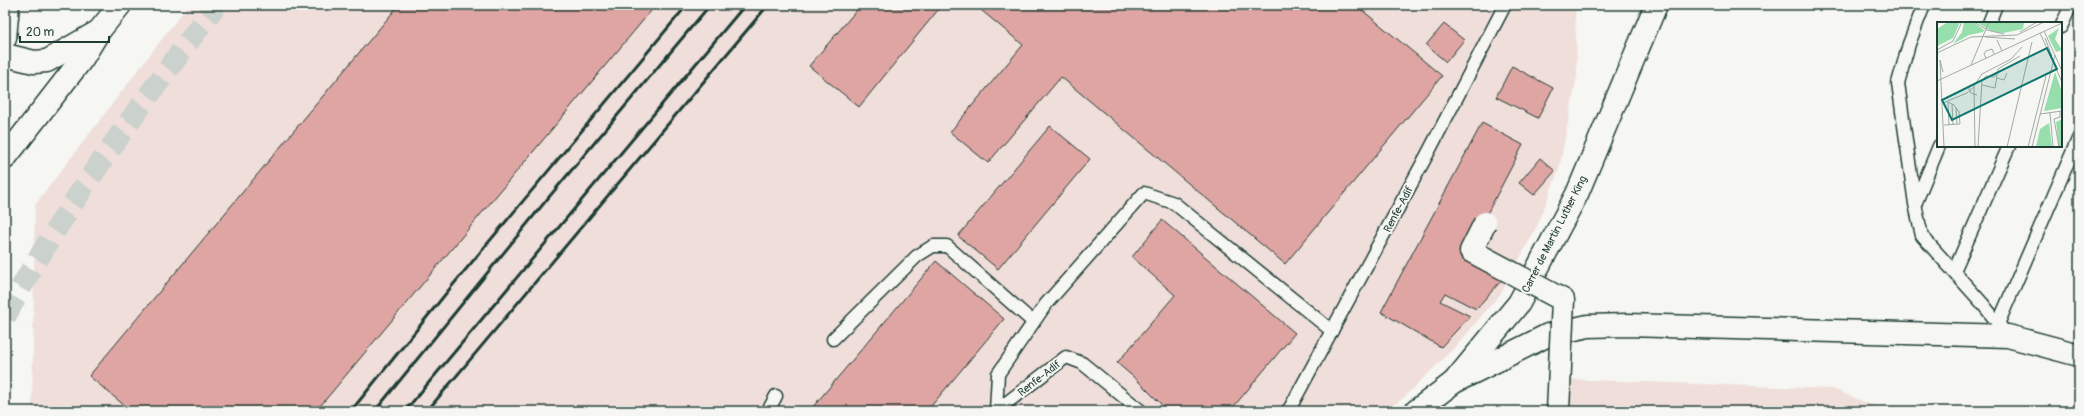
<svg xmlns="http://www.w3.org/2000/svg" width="2084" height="416" font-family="Pangolin,sans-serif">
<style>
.built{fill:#efdeda}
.building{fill:#dfa5a3;stroke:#1f3d34}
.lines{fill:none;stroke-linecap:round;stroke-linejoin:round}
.highway-tunnel{stroke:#cbd1cc;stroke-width:22;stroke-dasharray:22 11;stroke-linecap:butt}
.lane-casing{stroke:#1f3d34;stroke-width:15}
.street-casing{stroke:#1f3d34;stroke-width:25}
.secondary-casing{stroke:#1f3d34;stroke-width:25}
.lane{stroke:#f6f6f2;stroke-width:12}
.street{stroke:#f6f6f2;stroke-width:22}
.secondary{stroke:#f6f6f2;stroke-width:22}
.rail{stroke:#1f3d34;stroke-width:3}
.street-bridge-casing{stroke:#1f3d34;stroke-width:25;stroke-linecap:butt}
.street-bridge{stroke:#f6f6f2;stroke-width:22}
.labels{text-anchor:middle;stroke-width:4;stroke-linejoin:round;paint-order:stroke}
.street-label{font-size:11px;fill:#1f3d34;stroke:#f6f6f2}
.inset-road{fill:none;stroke:#a0aca6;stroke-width:1}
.view{fill:#0f766e;fill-opacity:0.15;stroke:#0f766e;stroke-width:2}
.inset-edge{fill:none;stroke:#1f3d34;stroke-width:2}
</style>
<rect width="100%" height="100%" fill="#f6f6f2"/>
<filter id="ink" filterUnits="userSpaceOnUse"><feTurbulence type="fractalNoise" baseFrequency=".025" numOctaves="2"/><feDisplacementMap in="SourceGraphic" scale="8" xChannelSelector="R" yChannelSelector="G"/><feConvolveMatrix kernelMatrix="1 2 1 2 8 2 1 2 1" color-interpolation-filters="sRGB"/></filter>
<g filter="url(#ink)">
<g class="built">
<path d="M188,5H1575L1577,76L1559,169L1538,224L1501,293L1458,344L1402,399L1385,411H32L35,205Z"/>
<path d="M1564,379L1833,389L1886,411H1563Z"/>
</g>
<g class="building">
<path d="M399,5H656L316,411H131L89,376Z"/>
<path d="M861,5H942L859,107L809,66Z"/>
<path d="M975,5H1356L1442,76L1285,264L1061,77L988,163L950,132L1023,45Z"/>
<path d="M1444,24L1464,40L1446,62L1426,45Z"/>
<path d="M1512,66L1553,88L1538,118L1496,97Z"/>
<path d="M1482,123L1523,145L1467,252L1508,273L1476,309L1445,293L1440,301L1470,316L1441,347L1381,312Z"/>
<path d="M1050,126L1090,159L998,269L958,236Z"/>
<path d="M1540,158L1555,171L1534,195L1519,183Z"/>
<path d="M1162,220L1295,333L1230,411H1168L1137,380L1117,363L1175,295L1132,257Z"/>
<path d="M936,261L1004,319L927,411H816L812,408Z"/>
</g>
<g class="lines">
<path class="highway-tunnel" d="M5,317C63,207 141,105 216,5"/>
<defs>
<g id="lane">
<path d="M1924,5L1909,44L1898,83L1915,204L1922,236L1982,303L2008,336"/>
<path d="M1989,23L1996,5"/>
<path d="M2061,27L2071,5"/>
<path d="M1916,202L1939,146"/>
<path d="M1954,271L2009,146"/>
<path d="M1998,324L2079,137"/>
<path d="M833,339L917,256L933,246H947L1033,322"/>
<path d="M768,411L776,396"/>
<path d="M996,411L998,374L1046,304L1144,193L1174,203L1332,331"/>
<path d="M996,411L1066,357L1082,363L1141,411"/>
<path d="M1287,411L1290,408L1428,153L1505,5"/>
</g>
<g id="street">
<path d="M5,38L8,5"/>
<path d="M5,55L34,62L47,61L99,31"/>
<path d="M1454,382L1548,335L1588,326L1627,325L2008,336L2079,355"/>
</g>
<g id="secondary">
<path d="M5,158L82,59L99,31L120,5"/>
<path d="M1416,411L1454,382L1519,303L1577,194L1656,5"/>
</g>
</defs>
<use href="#lane" class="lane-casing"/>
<use href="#street" class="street-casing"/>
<use href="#secondary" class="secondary-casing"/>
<use href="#lane" class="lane"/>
<use href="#street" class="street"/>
<use href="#secondary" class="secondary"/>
<g class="rail">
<path d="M351,411L452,286L687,5"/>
<path d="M375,411L549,197L710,5"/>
<path d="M405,411L745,5"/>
<path d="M427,411L768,5"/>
</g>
<defs>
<path id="street-bridge" d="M1485,223L1471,251L1563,300L1558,411"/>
</defs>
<use href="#street-bridge" class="street-bridge-casing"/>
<use href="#street-bridge" class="street-bridge"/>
</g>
</g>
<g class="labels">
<g class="street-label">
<text transform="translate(1398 209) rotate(-62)" y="4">Renfe-Adif</text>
<text transform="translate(1554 234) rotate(-63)" y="4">Carrer de Martin Luther King</text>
<text transform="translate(1039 378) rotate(-38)" y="4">Renfe-Adif</text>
</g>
</g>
<g transform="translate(1937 22)">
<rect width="125" height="125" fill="#f6f6f2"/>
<path d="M11,0H23L16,16L0,24V7ZM27,0H36L47,8L46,10L32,13L16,22L25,10ZM39,0H87L86,7L66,11L54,9ZM122,6L118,17L125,28L119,30L111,14ZM118,50L125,70V86L107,89ZM125,97V125H122L119,100ZM112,101L115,125H99L103,107Z" fill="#96deac"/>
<path class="inset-road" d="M37,0L50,8L67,12M107,9L125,49M83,10L100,0M103,11L125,60M48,15L78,17M108,16L115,34M60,18L65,29M0,28L16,19L25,0M0,31L34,15L80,13L107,0M49,36L47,32L49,29L55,27L57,32M74,37L85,25M3,38L7,125M3,38L6,50M34,43L52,0M60,56L67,58L70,51M0,59L125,1M45,63L58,66L61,47L83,34M31,65L34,71L40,73M11,80L12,103M6,81L30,71L37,65M15,82L16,103M19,86L20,102M113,91L116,125M103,92L125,89M7,103L23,102L22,90L17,83L11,80M38,125L37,64L45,52L74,37M41,125L45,58L49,54L57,55L60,51M70,125L95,20M91,125L109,54M95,125L118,33M122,125L117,97L123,95V89"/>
<path class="view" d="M110,26L120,47L15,98L5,78Z"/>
<rect width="125" height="125" class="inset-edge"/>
</g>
<rect width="2084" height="416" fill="none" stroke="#f6f6f2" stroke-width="20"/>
<rect x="10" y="10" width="2064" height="396" fill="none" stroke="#1f3d34" stroke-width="1.5" filter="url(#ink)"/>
<path d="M20 36v6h89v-6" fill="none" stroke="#1f3d34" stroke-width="2"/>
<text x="26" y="36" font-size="12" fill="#1f3d34" stroke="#f6f6f2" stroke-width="3" paint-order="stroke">20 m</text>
</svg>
